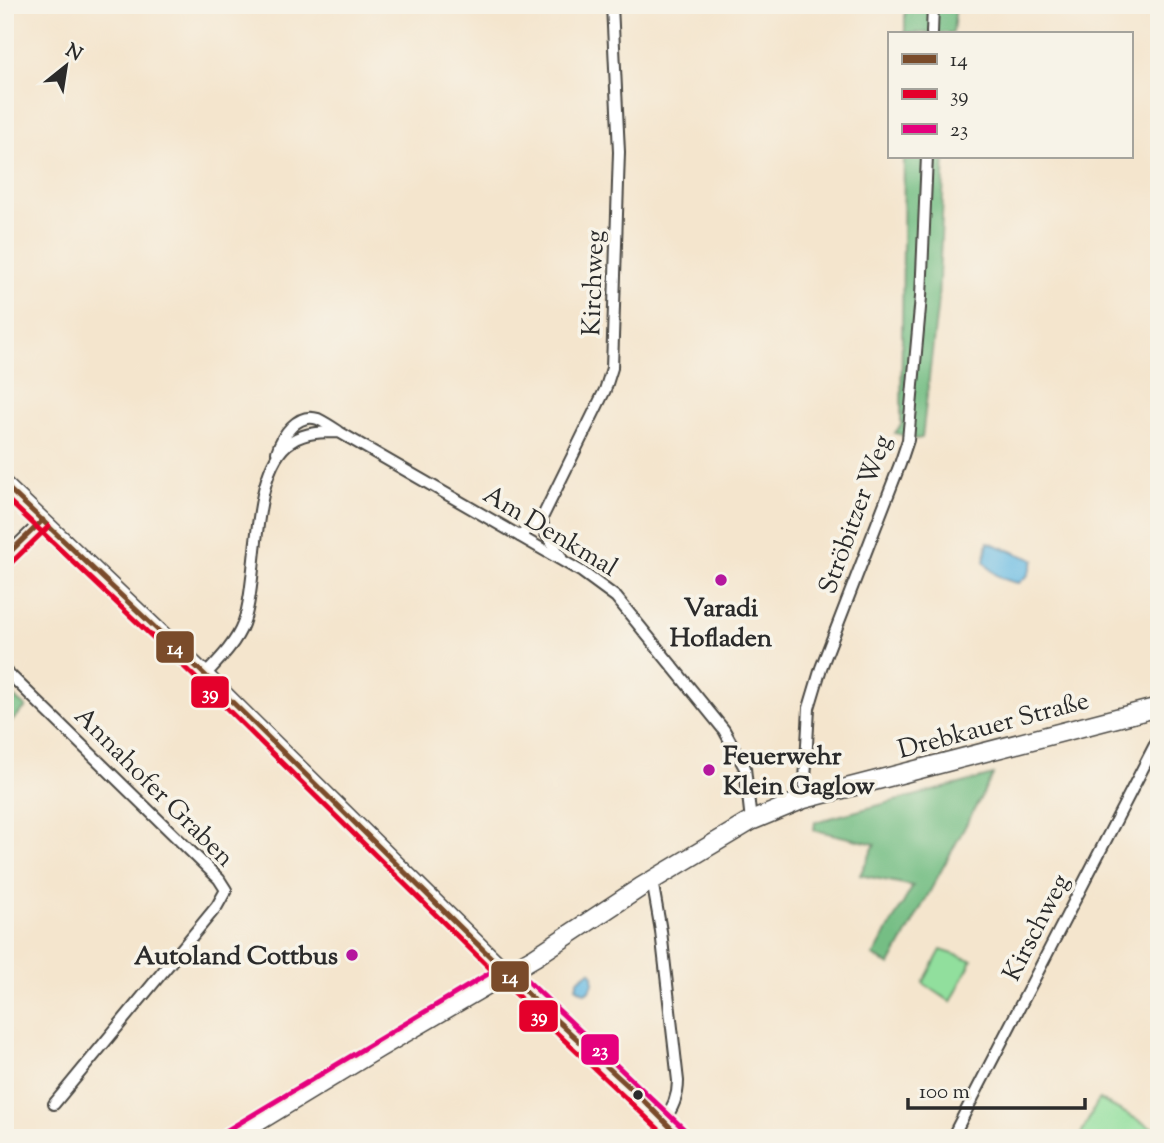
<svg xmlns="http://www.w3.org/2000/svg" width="1164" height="1143" font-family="'Sorts Mill Goudy',serif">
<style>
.green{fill:#91df9d;stroke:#5e8564;stroke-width:2}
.forest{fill:#74be84;stroke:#507458;stroke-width:2}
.water{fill:#68bbe4;stroke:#4a7388;stroke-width:2}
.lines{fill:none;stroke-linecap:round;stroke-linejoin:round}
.street-casing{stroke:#494743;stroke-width:14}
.secondary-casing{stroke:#494743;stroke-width:19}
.primary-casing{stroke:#494743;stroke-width:21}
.street{stroke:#fff;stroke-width:10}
.secondary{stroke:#fff;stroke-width:16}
.primary{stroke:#fff;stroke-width:18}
.bus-1-casing{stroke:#f7f3e8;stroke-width:10}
.bus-2-casing{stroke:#f7f3e8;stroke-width:10}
.bus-3-casing{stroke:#f7f3e8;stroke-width:10}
.bus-1{stroke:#7a4b2a;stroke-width:5}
.bus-2{stroke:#e4002b;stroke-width:5}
.bus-3{stroke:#e5007d;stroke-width:5}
.poi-dot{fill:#b5179e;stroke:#f7f3e8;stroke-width:2.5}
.bus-dot{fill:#2b2b2b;stroke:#f7f3e8;stroke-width:2.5}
.labels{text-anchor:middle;stroke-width:7;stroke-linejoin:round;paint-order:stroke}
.street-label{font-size:26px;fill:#2b2b2b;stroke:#f7f3e8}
.poi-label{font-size:26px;font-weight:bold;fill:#2b2b2b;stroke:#f7f3e8}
.line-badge{stroke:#f7f3e8;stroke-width:2.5}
.badge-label{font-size:19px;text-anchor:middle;font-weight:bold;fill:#fff}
</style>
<rect width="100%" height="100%" fill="#f7f3e8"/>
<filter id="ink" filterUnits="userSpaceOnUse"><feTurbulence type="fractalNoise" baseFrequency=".0143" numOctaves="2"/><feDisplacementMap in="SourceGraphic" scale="14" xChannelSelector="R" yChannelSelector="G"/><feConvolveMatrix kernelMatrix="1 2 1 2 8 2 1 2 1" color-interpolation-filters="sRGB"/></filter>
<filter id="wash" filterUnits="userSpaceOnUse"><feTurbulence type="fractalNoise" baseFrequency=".00686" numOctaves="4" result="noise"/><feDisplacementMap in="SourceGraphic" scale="28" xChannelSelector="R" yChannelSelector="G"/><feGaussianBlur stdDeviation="1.57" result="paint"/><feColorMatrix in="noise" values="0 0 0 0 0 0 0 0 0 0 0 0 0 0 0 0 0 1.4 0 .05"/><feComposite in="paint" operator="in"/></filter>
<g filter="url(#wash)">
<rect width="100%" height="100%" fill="#f4e5cd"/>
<g class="green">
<path d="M941,950L972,960L951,1002L923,983Z"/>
<path d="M1099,1099L1159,1131V1138H1079Z"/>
</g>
<g class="forest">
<path d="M905,5H956L953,33H905Z"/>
<path d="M904,156H945L938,300L922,438L916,439L895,433L901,425Z"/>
<path d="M9,693L26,707L5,728V697Z"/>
<path d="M993,775L890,965L873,956L913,886L860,875L875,844L814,830L815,822Z"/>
</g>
<g class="water">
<path d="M988,542L1034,560L1028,575L1019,583C1002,580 993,575 984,561Z"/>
<path d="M590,971L593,975C594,984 592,989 585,993L576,987L578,980Z"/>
</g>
</g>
<g filter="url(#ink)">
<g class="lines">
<defs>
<g id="street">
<path d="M932,33L933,5"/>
<path d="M277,452C282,436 297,412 318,419C324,422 332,427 338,431"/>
<path d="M542,518L544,531L561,557"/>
<path d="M520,536L542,518L605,390L612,368L619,152L612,5"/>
<path d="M5,557L43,520"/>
<path d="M5,670L219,879L226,890L217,906L54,1104"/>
<path d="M205,675C219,660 236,643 243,624C260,579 249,467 292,441C306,432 324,432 339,432L582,572L616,597L724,730L745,768L751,821"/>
<path d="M804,799L809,708L821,668L900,464L908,440L921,297L927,156"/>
<path d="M652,880L661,931L678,1081C678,1097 673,1109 663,1121"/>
<path d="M952,1138L1159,737"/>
</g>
<path id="secondary" d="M5,485L205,675L529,995L638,1095L681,1138"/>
<path id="primary" d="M231,1138L379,1048L535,957L641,887L751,821L804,799L1159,707"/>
</defs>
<use href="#street" class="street-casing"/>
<use href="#secondary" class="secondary-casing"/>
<use href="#primary" class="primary-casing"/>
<use href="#street" class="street"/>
<use href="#secondary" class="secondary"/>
<use href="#primary" class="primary"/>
<defs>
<g id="bus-1">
<path d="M5,485L205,675L529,995L638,1095L681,1138"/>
<path d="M5,557L43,520"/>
</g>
<g id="bus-2">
<path d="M5,497L199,681L523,1001L668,1138"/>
<path d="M11,563L49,526"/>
</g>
<g id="bus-3">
<path d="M513,967L687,1132"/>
<path d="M226,1131L503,965"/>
</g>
</defs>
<use href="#bus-1" class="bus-1-casing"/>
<use href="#bus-2" class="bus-2-casing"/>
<use href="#bus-3" class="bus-3-casing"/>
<use href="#bus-1" class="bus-1"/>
<use href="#bus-2" class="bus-2"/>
<use href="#bus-3" class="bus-3"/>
</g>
</g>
<g class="poi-dot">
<circle cx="721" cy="580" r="7"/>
<circle cx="709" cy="770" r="7"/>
<circle cx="352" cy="955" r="7"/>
</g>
<circle class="bus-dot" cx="638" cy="1095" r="6"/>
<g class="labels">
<g class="street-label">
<text transform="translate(592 283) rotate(-88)" y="9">Kirchweg</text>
<text transform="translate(854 514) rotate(-70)" y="9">Ströbitzer Weg</text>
<text transform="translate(551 530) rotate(31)" y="9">Am Denkmal</text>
<text transform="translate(993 724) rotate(-15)" y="9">Drebkauer Straße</text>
<text transform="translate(155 786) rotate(45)" y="9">Annahofer Graben</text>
<text transform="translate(1035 927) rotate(-63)" y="9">Kirschweg</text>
</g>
<g class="poi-label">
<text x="721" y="616">Varadi<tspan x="721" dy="30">Hofladen</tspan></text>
<text x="723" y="764" text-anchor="start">Feuerwehr<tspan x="723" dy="30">Klein Gaglow</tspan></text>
<text x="338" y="964" text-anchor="end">Autoland Cottbus</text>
</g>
</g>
<g class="line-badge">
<rect x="155" y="630" width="40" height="34" rx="7" fill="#7a4b2a"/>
<rect x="190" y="675" width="40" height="34" rx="7" fill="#e4002b"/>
<rect x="490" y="960" width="40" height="33" rx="7" fill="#7a4b2a"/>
<rect x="518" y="999" width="41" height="34" rx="7" fill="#e4002b"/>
<rect x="580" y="1033" width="40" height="33" rx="7" fill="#e5007d"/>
</g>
<g class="badge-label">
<text x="175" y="654">14</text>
<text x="210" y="699">39</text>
<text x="510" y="983">14</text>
<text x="539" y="1022">39</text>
<text x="600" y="1056">23</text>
</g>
<rect width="1164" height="1143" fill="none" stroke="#f7f3e8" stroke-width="28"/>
<rect x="888" y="32" width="245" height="126" fill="#f7f3e8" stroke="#a5a39c" stroke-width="2"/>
<rect x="902" y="54" width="35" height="10" fill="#7a4b2a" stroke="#a5a39c" stroke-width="2"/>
<text x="950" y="66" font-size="21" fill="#2b2b2b">14</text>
<rect x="902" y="89" width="35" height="10" fill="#e4002b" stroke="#a5a39c" stroke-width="2"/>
<text x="950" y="102" font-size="21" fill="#2b2b2b">39</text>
<rect x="902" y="124" width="35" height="10" fill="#e5007d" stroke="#a5a39c" stroke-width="2"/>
<text x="950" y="136" font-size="21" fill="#2b2b2b">23</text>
<g transform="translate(66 66) rotate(30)" stroke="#f7f3e8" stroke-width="5" paint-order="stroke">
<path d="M0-5L12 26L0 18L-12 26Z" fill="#2b2b2b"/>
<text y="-10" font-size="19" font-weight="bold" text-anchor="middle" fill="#2b2b2b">N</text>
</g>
<path d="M908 1098v10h177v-10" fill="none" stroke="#2b2b2b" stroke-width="3.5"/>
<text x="919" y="1098" font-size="21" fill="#2b2b2b" stroke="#f7f3e8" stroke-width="5" paint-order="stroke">100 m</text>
</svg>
